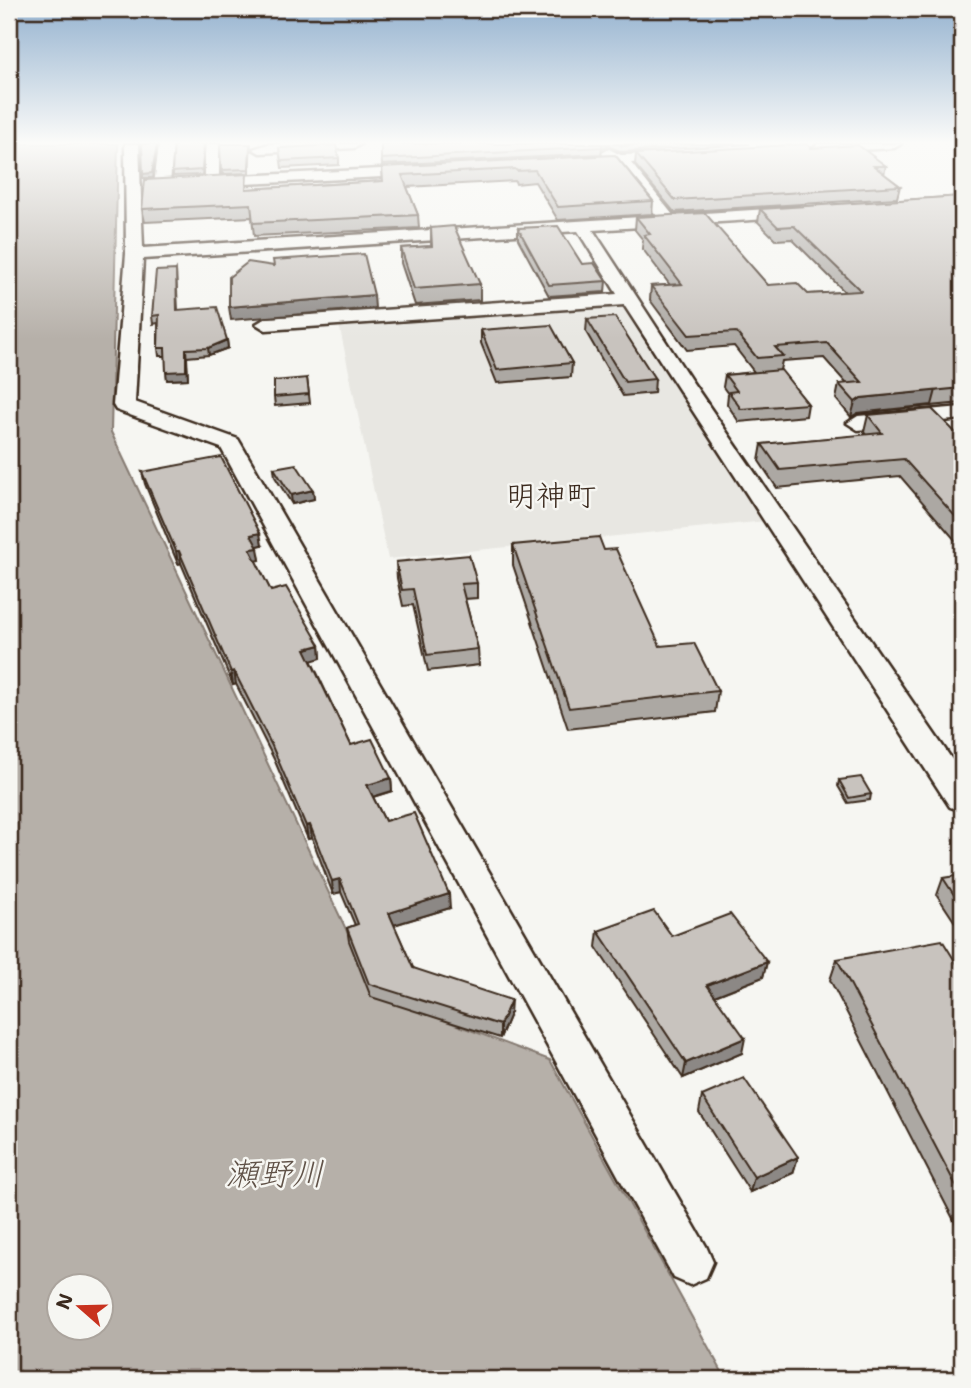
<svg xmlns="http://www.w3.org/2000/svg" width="971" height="1388" font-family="'Shantell Sans','Klee One',sans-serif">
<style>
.built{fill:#e8e7e2}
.water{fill:#b6b0a9;stroke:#857a71;stroke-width:2;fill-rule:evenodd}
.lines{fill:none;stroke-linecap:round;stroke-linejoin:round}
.minor-casing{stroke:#3b2a1e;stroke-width:5}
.minor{fill:#f6f6f2;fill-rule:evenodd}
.wall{fill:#aca8a3;stroke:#3b2a1e;stroke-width:2}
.shaded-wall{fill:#8c8885;stroke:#3b2a1e;stroke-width:2}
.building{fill:#c8c3be;stroke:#3b2a1e;stroke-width:2}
.labels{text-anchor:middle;stroke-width:5;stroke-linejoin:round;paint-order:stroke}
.quarter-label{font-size:30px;fill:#3b2a1e;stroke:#f6f6f2}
.near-water-label{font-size:33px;font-style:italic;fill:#605248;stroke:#f6f6f2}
</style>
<rect width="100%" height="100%" fill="#f6f6f2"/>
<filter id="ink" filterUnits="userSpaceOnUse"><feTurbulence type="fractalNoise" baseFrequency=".0143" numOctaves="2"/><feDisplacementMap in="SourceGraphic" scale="14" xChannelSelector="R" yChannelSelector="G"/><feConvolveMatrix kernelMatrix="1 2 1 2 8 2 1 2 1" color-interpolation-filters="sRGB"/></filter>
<g filter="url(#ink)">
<path class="built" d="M623,303L766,521L388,559L339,324Z"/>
<path class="water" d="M9,144H118L111,432L377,995L550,1060L726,1379H9ZM60,1286H102V1328H60Z"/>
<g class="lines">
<defs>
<g id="minor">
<path d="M125,144H139L143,248L657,216L615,164L578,166L571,162L578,158L604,156L602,153L609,149L621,155L681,153L683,156L676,160L631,163L673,215L798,207L806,212L798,217L593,230L691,380L962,774V811L950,807L624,305L266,330L256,324L266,318L617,294L578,231L143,259L135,402L238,439L241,444L706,1246L713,1262L706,1278L690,1285L674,1278L221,448L116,410L113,405L126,254Z"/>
<path d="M159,144H173L170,185L162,190L154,185Z"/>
<path d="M205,144H219V177L420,167L427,171L420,175L208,186L201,182L205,178Z"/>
<path d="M361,144L354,148L260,153L253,149L268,144Z"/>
<path d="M818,144H901L894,148L820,152L813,148Z"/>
<path d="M962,407V419L858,430L847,423L858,416Z"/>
</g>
</defs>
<use href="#minor" class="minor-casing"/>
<use href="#minor" class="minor"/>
</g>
<g class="wall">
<path d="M174,144H205L202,175L173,176Z"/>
<path d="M220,144H251L249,173L222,174Z"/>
<path d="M393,144H750L622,152L608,146L602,148L601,154L382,165L381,145Z"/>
<path d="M279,148L339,158V165L282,168Z"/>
<path d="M811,148L886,166L884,174L900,186L897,198L674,212L635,165L636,154Z"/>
<path d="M615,155L653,201L652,214L558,220L535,182L516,184L515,181L407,187L418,215L419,228L254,236L252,217L145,222L142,209L248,189L383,181L382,167Z"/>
<path d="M962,196V403L858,413L851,417L836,399L839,384H847L824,358L782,361L780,370L808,404L806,416L739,422L727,404L728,394L723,387L725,375L754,372L734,346L687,350L650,300L651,286L670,285L642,248L643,240L635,230L636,217L768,285L808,294L845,292L792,239L776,240L758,222L760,209Z"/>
<path d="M431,228L480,284V300L415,305L401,263V248L431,246Z"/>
<path d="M518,228L582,264L606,281L605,292L549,296L518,239Z"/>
<path d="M176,270L178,310L227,340L228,348L209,355L187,357L188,379L167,380L166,356H159L158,348V323L153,324L152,316Z"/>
<path d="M587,319L655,379L654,393L623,396L586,332Z"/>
<path d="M481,330L572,363L571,377L497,383L481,343Z"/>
<path d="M307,378L310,403L275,406L274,397Z"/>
<path d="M868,415L962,439V548L900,476L777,488L759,461L762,444L866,435L864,432Z"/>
<path d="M274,468L313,490L314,499L292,504L275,477Z"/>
<path d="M142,472L262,545L257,546L260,560L255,561L271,591L320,645L321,658L311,660L351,745L391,778L392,791L373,797L385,821L450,908L394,925L413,968L510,1014L500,1038L371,997L349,941L347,928L355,925L341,892L333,894L312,838L308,839L274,759L236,684L233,685L181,563L178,564L145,484Z"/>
<path d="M513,545L604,550L660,646L718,691L715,712L568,729L513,565Z"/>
<path d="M396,562L477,583V598L465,599L478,649L479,665L428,671L413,605L403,606L397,578Z"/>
<path d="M839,780L871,794L870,800L848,803L838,786Z"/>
<path d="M962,877V933L937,895L943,878Z"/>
<path d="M598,931L672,936L767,962L763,977L715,996L742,1053L683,1078L596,947Z"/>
<path d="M837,959L962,972V1234H961L830,980Z"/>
<path d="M702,1096L798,1157L793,1173L750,1192L699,1112Z"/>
</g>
<g class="shaded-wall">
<path d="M157,144H158L153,178H143V174Z"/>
<path d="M602,144H609L608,146L602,148Z"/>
<path d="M374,295L375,308L231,320L229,307Z"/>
<path d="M227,340L228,348L209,355L208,348Z"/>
<path d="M186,349L188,379L167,380L166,372Z"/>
<path d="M936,390L932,405L858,413L851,417L855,402L861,398Z"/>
<path d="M313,490L314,499L292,504L291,495Z"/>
<path d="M260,533L262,545L253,547L251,535Z"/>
<path d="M258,548L260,560L251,562L250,549Z"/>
<path d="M176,551H179L181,563L178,564Z"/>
<path d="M320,645L321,658L307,662L305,649Z"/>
<path d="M234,671L236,684L233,685L231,672Z"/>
<path d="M391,778L392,791L369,798L367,785Z"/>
<path d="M310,825L312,838L308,839L306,826Z"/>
<path d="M340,879L341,892L333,894L332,881Z"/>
<path d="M449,894L450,908L390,926L389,913Z"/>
<path d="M767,962L763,977L704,1000L707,985Z"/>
<path d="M511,1000L510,1014L500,1038V1025Z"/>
<path d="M745,1038L742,1053L683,1078L686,1063Z"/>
<path d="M798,1157L793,1173L750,1192L754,1177Z"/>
</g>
<g class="building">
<path d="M142,144H157L152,173L143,174Z"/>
<path d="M174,144H204L202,170L172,172Z"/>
<path d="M220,144H250L249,169L221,170Z"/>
<path d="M393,144H602V147L381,159V145Z"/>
<path d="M619,144H645L622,146Z"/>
<path d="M807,144L811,148L858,145L886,166H874L900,186L675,200L636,154Z"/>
<path d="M336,145L339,158L281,161L279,148Z"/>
<path d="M615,155L653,201L558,207L535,170L517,171L515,169L402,175L418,215L253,223L251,204L142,209L145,180L247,174L246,189L383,181L382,167Z"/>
<path d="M962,196V388L861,398L855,402L839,384L862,382L827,343L775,347L783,356L757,358L736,332L689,335L651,286L682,284L644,235L650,234L636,217L705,213L768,285L797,283L808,294L861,291L794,226L778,227L760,209Z"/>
<path d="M454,226L480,284L414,289L401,248L432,246L431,228Z"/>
<path d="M558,226L582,264L594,263L606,281L549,285L518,228Z"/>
<path d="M364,254L374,295L229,307V277L248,262L274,266L273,260Z"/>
<path d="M176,270L177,310L217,307L227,340L208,348L186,349V371L166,372L165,348H158L159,315L152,316L156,271Z"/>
<path d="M615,317L655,379L625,382L587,319Z"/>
<path d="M551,325L572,363L497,370L481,330Z"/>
<path d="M781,370L808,404L741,409L729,392L737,391L725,375Z"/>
<path d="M307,378L309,394L274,397V381Z"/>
<path d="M932,409L962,439V524L904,459L780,470L762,444L882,433L868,415Z"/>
<path d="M221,457L260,533L251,535L258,548L250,549L271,591L286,587L320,645L305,649L351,745L372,739L391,778L367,785L385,821L414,813L449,894L389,913L413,968L511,1000L500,1025L369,984L347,928L358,924L340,879L332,881L310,825L306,826L272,746L234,671L231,672L179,551H176L142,472Z"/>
<path d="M296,464L313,490L291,495L274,468Z"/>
<path d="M599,537L604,550L616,549L660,646L694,643L718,691L569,708L513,545Z"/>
<path d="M469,555L477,583L461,584L478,649L427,655L413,589L402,590L396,562Z"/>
<path d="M861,777L871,794L849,798L839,780Z"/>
<path d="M961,875L962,877V907L943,878Z"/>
<path d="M654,911L672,936L730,914L767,962L707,985L745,1038L686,1063L598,931Z"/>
<path d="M942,940L962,972V1197L837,959Z"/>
<path d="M744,1078L798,1157L754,1177L702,1096Z"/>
</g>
</g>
<linearGradient id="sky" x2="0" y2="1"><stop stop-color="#94b2cf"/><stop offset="0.42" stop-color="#fbfbf9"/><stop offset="1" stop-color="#fbfbf9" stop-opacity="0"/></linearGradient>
<rect width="971" height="339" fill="url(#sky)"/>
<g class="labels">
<g class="quarter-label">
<text x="551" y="506">明神町</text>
</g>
<g class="near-water-label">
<text x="275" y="1185">瀬野川</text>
</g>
</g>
<rect width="971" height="1388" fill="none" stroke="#f6f6f2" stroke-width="35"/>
<rect x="18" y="18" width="936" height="1353" fill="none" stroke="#3b2a1e" stroke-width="2.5" filter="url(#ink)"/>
<g transform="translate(80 1307) rotate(290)"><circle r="33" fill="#f6f6f2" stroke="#aba49d" stroke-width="2"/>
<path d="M0-5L12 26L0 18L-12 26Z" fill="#c8321e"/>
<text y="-10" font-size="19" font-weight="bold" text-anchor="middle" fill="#3b2a1e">N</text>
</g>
</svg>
